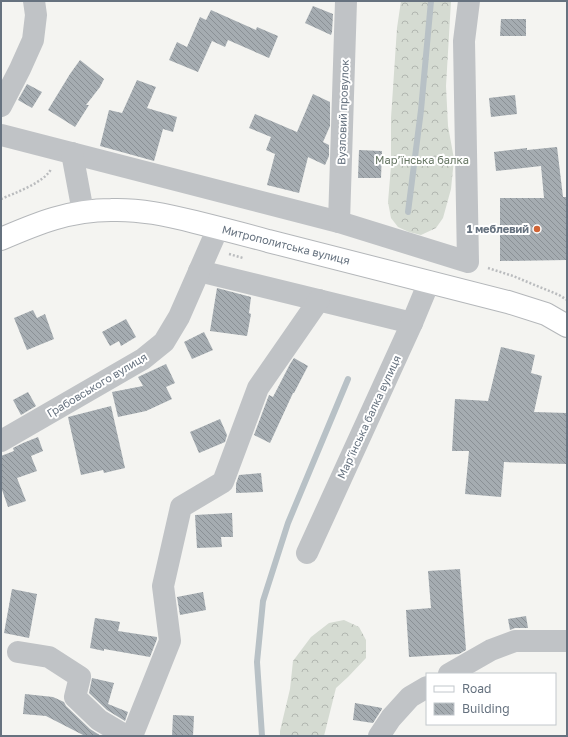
<svg xmlns="http://www.w3.org/2000/svg" width="568" height="737" font-family="'Golos Text',sans-serif">
<style>
.forest{fill:url(#forest-crowns)}
.lines{fill:none;stroke-linecap:round;stroke-linejoin:round}
.stream{stroke:#b8c1c6;stroke-width:6}
.building{fill:url(#building-back-hatch)}
.major-casing{stroke:#b4b7ba;stroke-width:24}
.path{stroke:#babcbe;stroke-width:2.5;stroke-dasharray:2 2;stroke-linecap:butt}
.minor{stroke:#c0c3c6;stroke-width:22}
.major{stroke:#fff;stroke-width:22}
.poi-dot{fill:#d06435;stroke:#fff;stroke-width:1.5}
.labels{text-anchor:middle;stroke-width:4;stroke-linejoin:round;paint-order:stroke}
.street-label{font-size:11px;fill:#66727f;stroke:#fff}
.park-label{font-size:11px;fill:#677764;stroke:#fff}
.poi-label{font-size:11px;font-weight:bold;fill:#66727f;stroke:#fff;text-anchor:end}
</style>
<defs>
<pattern id="forest-crowns" width="20" height="18" patternUnits="userSpaceOnUse"><rect width="20" height="18" fill="#d5dbd2"/><path d="M2 6a3 3 0 1 1 6 0M12 15a3 3 0 1 1 6 0" fill="none" stroke="#b1b6b0"/></pattern>
<pattern id="building-back-hatch" width="6" height="6" patternUnits="userSpaceOnUse"><rect width="6" height="6" fill="#a5acb1"/><path d="M-1 5l2 2M0 0l6 6M5-1l2 2" fill="none" stroke="#8a9095"/></pattern>
</defs>
<rect width="100%" height="100%" fill="#f4f4f1"/>
<g class="forest">
<path d="M401,1H451L446,86L448,126L454,159L451,189L443,218L436,228L421,235L409,232L398,227L391,218L388,202L391,166V118L397,28Z"/>
<path d="M344,620L359,627L366,640V658L348,677L336,688L324,736H280V731L290,689L293,661L311,637L329,623Z"/>
</g>
<g class="lines">
<g class="stream">
<path d="M408,212L421,110L431,1"/>
<path d="M262,736L257,662L263,601L288,523L348,379"/>
</g>
</g>
<g class="building">
<path d="M313,6L333,14L332,32L331,35L305,23Z"/>
<path d="M211,10L256,30L257,27L278,36L269,58L228,40L225,47L212,41L198,72L169,60L177,42L187,47L200,17L206,20Z"/>
<path d="M501,19H526V36H500Z"/>
<path d="M80,60L104,79L100,87L86,105H89L75,127L48,110L70,74Z"/>
<path d="M137,80L156,87L147,108L177,117L173,132L163,129L154,161L100,146L109,110L122,113Z"/>
<path d="M27,84L42,92L32,108L18,100Z"/>
<path d="M313,94L330,102V126L323,142L329,145V156L325,165L308,157L299,193L267,185L275,154L266,150L271,137L249,128L255,114L297,132Z"/>
<path d="M515,95L517,114L491,117L489,98Z"/>
<path d="M557,147L563,197H567V260L500,261V198H544L541,166L496,171L494,152L527,148V150Z"/>
<path d="M359,150L382,151L381,178H358Z"/>
<path d="M217,288L251,297L249,313L251,314L247,336L210,331Z"/>
<path d="M33,310L37,318L45,314L54,339L27,350L14,318Z"/>
<path d="M126,319L136,337L121,346L119,341L110,346L102,332Z"/>
<path d="M204,332L213,350L192,359L184,342Z"/>
<path d="M501,347L535,355L531,373L542,376L534,412L567,413V464L504,462L501,497L465,494L469,451H452L455,399L488,401Z"/>
<path d="M294,358L308,366L294,393H293L270,443L254,435L269,395L273,397L290,364Z"/>
<path d="M166,364L175,383L166,387L172,399L146,411L118,417L112,392L143,386L138,377Z"/>
<path d="M28,392L36,406L21,415L13,400Z"/>
<path d="M111,406L125,468L104,473L103,470L81,475L68,417Z"/>
<path d="M220,419L227,435L225,442L199,453L190,432Z"/>
<path d="M38,437L43,451L31,456L37,471L17,478L26,501L8,507L1,487V456L14,451L13,448L23,443Z"/>
<path d="M261,473L263,492L236,493V484L239,475Z"/>
<path d="M232,513L233,537H221L222,547L197,548L195,515Z"/>
<path d="M460,569L466,650L459,654L409,657L406,610L431,608L428,571Z"/>
<path d="M12,589L37,594L29,638L4,633Z"/>
<path d="M203,592L206,610L180,615L177,597Z"/>
<path d="M526,616L528,628H515L510,630L508,619Z"/>
<path d="M95,618L120,622L118,631L157,637V639L150,657L104,649V651L90,648Z"/>
<path d="M92,678L114,683L108,704L128,712L125,721L107,710L89,693Z"/>
<path d="M25,694L53,697L64,702L66,706L90,729L101,736H85L46,716L23,714Z"/>
<path d="M355,703L382,708V709L373,723L353,720Z"/>
<path d="M173,715L194,716L193,736H172Z"/>
</g>
<g class="lines">
<defs>
<path id="major" d="M1,239C38,223 70,210 111,210C140,209 167,215 195,222C219,228 243,234 268,241C348,261 428,281 508,302L546,314L567,326"/>
</defs>
<use href="#major" class="major-casing"/>
<g class="path">
<path d="M1,199C15,193 45,182 51,169"/>
<path d="M229,254L243,258"/>
<path d="M488,268L513,276L559,295L567,300"/>
</g>
<g class="minor">
<path d="M1,106L20,69L33,40L36,15L34,1"/>
<path d="M1,135L339,222L468,262L464,41L469,1"/>
<path d="M72,153L83,212"/>
<path d="M339,222L346,1"/>
<path d="M199,271L412,323"/>
<path d="M1,441L143,359L164,342L179,317L218,228"/>
<path d="M307,553L412,323L429,282"/>
<path d="M18,652L49,657L80,677L75,697L99,720L126,736"/>
<path d="M449,674L491,650L515,641H567"/>
<path d="M132,736L170,641L163,586L181,507L223,482L258,388L319,300"/>
<path d="M379,736L391,718L410,697L427,687"/>
</g>
<use href="#major" class="major"/>
</g>
<circle class="poi-dot" cx="537" cy="229" r="4"/>
<g class="labels">
<g class="street-label">
<text transform="translate(343 112) rotate(-88)" y="4">Вузловий провулок</text>
<text transform="translate(286 245) rotate(14)" y="4">Митрополитська вулиця</text>
<text transform="translate(97 385) rotate(-31)" y="4">Грабовського вулиця</text>
<text transform="translate(369 417) rotate(-65)" y="4">Мар’їнська балка вулиця</text>
</g>
<g class="park-label">
<text x="422" y="164">Мар’їнська балка</text>
</g>
<g class="poi-label">
<text x="529" y="233">1 меблевий</text>
</g>
</g>
<rect width="568" height="737" fill="none" stroke="#66727f" stroke-width="4"/>
<rect x="426" y="673" width="130" height="52" fill="#ffffff" stroke="#c2c7cc"/>
<rect x="434" y="686" width="20" height="6" fill="#ffffff" stroke="#c2c7cc"/>
<text x="462" y="693" font-size="12" fill="#66727f">Road</text>
<rect x="434" y="703" width="20" height="12" fill="url(#building-back-hatch)" stroke="#c2c7cc"/>
<text x="462" y="713" font-size="12" fill="#66727f">Building</text>
</svg>
